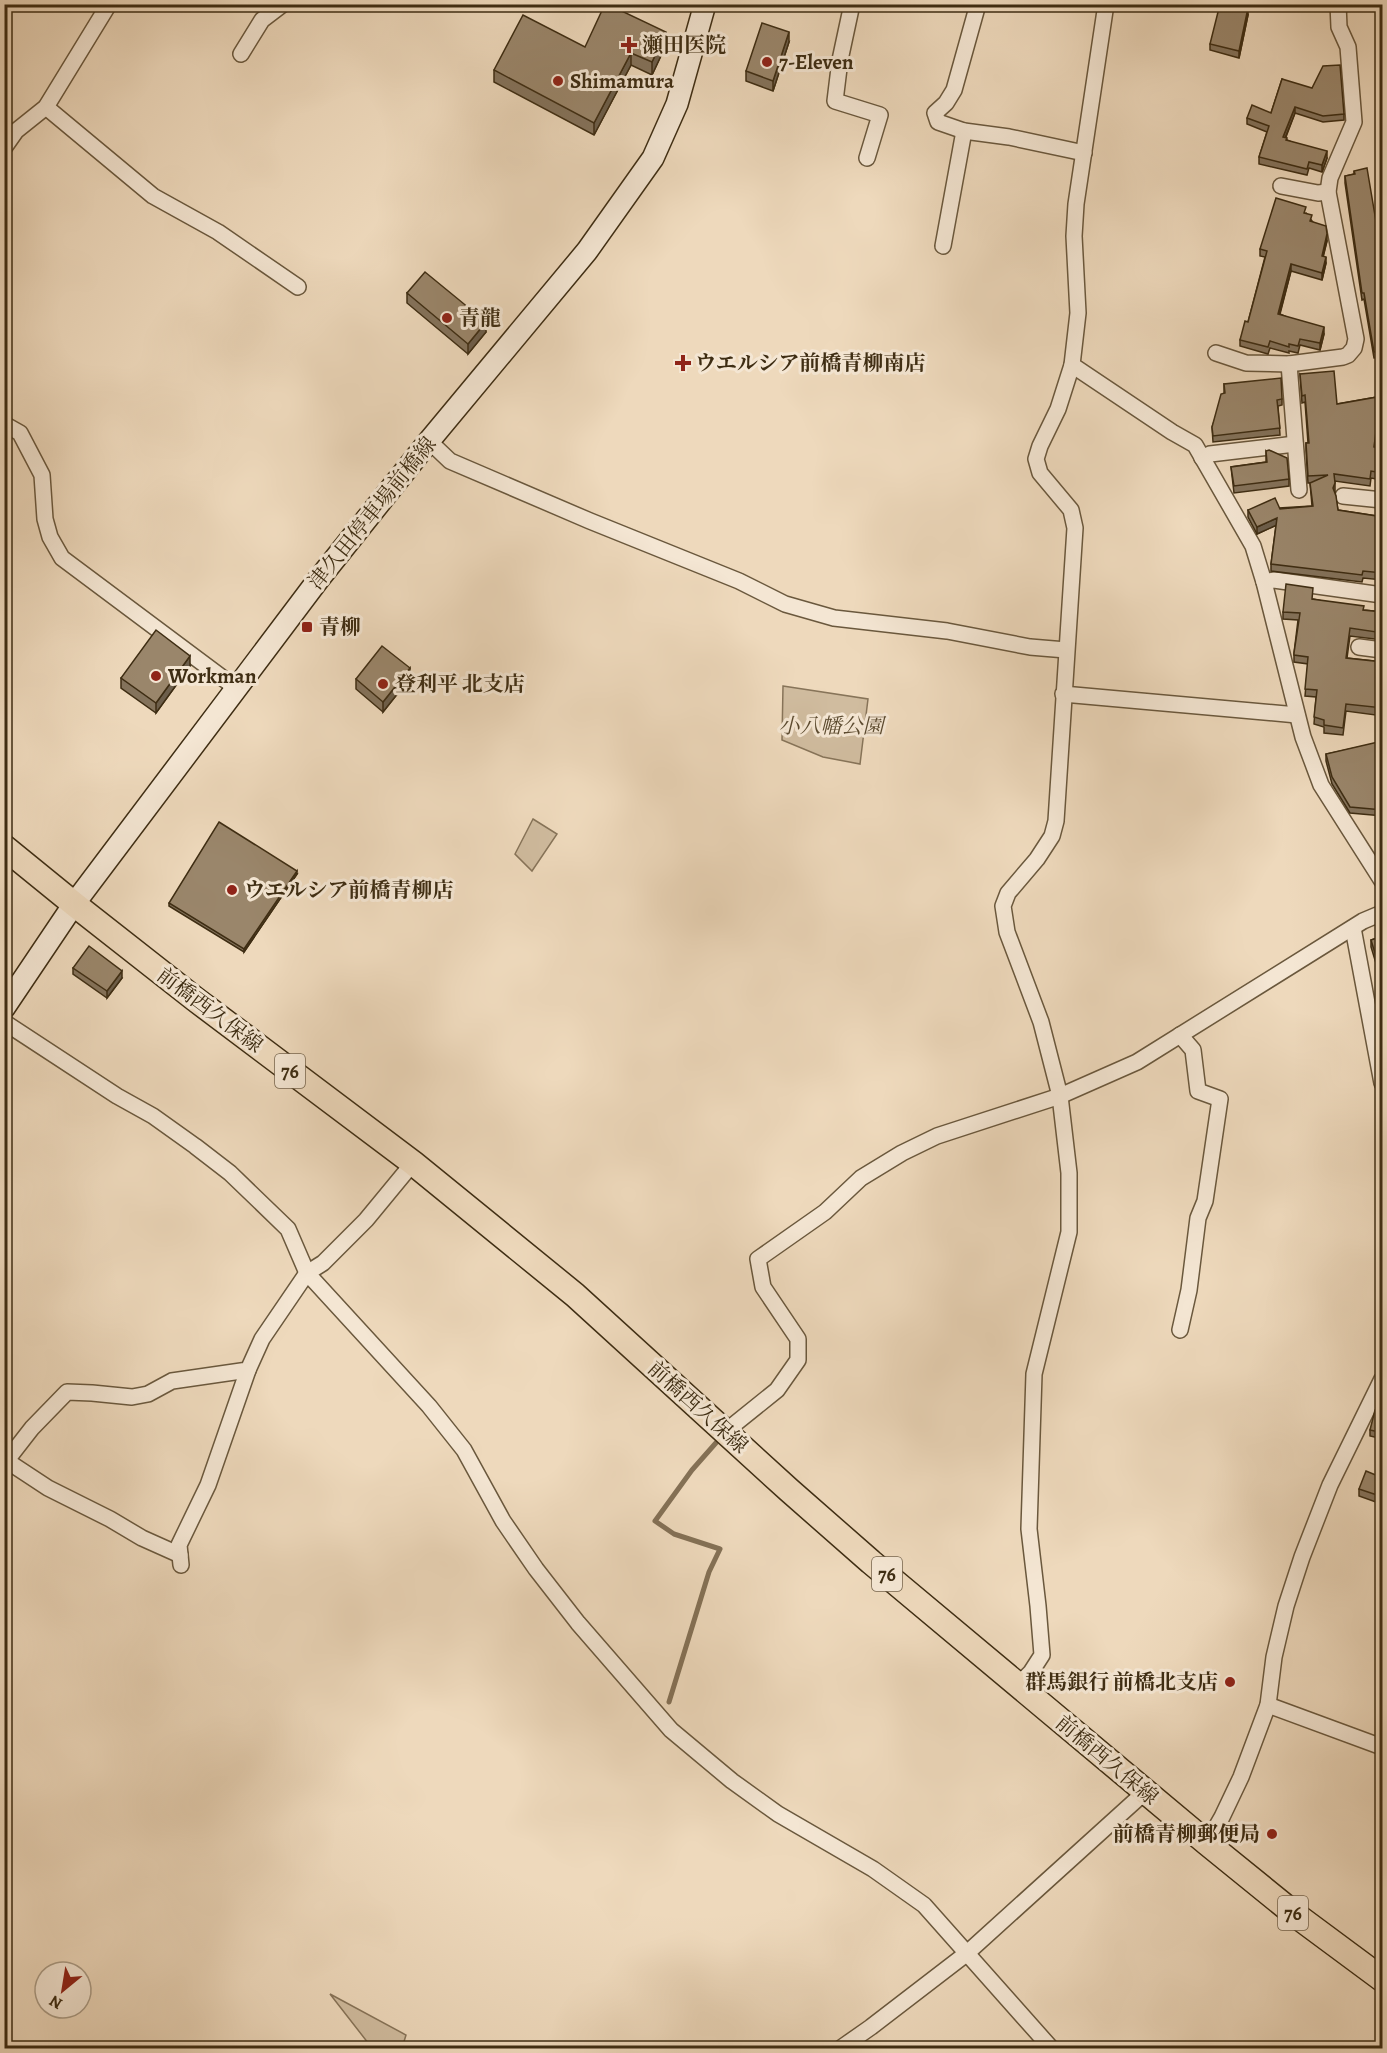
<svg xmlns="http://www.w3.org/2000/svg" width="1387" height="2053" font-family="Alegreya,'Noto Serif JP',serif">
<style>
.green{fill:#d0bc9f;stroke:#877459;stroke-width:1.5}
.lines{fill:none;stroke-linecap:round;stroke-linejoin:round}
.stream{stroke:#847156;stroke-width:5}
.minor-casing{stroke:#6a583d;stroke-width:18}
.secondary-casing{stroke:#3e2d13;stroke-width:24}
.primary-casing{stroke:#3e2d13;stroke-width:27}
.minor{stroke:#f4e6d3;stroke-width:15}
.secondary{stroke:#f4e6d3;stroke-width:21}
.primary{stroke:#eed9bc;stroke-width:24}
.wall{fill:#84735c;stroke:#3e2d13;stroke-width:1.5}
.shaded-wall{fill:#6c5e4b;stroke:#3e2d13;stroke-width:1.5}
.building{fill:#9a866b;stroke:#3e2d13;stroke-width:1.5}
.poi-dot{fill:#8f2418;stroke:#f4e6d3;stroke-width:2}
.labels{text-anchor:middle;stroke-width:6;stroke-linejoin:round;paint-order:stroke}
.shield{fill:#f4e6d3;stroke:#75644d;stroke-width:1.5}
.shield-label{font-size:20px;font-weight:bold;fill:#3e2d13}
.poi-label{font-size:21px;font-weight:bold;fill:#3e2d13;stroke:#f4e6d3;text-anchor:start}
.street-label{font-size:21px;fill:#3e2d13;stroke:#f4e6d3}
.park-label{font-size:21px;font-style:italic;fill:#5b4a2f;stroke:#f4e6d3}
</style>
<rect width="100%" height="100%" fill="#eed9bc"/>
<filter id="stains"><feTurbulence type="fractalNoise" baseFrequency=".00333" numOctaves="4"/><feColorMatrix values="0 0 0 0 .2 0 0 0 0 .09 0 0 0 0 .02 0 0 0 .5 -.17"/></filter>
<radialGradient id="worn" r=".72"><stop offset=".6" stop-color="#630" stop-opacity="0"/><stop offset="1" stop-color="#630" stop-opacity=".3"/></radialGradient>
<g class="green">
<path d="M783,686L868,699L860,764L823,757L782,740Z"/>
<path d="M533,819L557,834L532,871L515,854Z"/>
<path d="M330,1994L406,2035L402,2048H372Z"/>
</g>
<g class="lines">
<path class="stream" d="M669,1702L709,1572L720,1549L674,1534L655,1521L692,1470L722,1436"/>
<defs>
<g id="minor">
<path d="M852,4L840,60L835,101L880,115L867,158"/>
<path d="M978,4L954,90L946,103L935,113L938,122L964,131L1009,137L1084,153"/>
<path d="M1106,4L1076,204L1074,236L1078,313L1072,365L1172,432L1195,445L1253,546L1264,582L1303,737L1321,785L1382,881"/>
<path d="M1380,4L1382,6"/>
<path d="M241,54L262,20L283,4"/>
<path d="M46,107L153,196L218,232L298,287"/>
<path d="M4,148L16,131L46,107L109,4"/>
<path d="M1281,186L1318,193L1328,192"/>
<path d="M943,246L964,131"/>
<path d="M1216,353L1246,363L1289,364L1343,357L1348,355L1354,348L1356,339L1328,192L1330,178L1354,122L1348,47L1339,27L1338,4"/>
<path d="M1289,364L1299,490"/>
<path d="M4,424L20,433L42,475L45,519L50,537L62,558L236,688"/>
<path d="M429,441L450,461L590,521L739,581L785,604L834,618L947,631L1030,647L1066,650"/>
<path d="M1202,458L1210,454L1295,444"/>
<path d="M1343,496L1382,500"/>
<path d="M1264,582L1274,580L1382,595"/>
<path d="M1359,647L1382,650"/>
<path d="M1063,694L1297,715"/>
<path d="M1353,928L1382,1083"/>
<path d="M4,1022L117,1096L153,1116L195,1146L230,1173L288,1229L307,1273L429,1406L464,1450L503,1521L536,1569L578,1623L671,1730L732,1781L778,1814L873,1869L924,1905L1051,2048"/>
<path d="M1180,1330L1189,1290L1198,1218L1205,1201L1220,1099L1198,1091L1193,1050L1180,1035"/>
<path d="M726,1431L777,1390L798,1360V1339L763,1287L758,1259L825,1212L861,1178L902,1153L937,1136L1060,1096L1137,1062L1363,921L1382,913"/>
<path d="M7,1461L48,1488L110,1519L142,1538L180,1555"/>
<path d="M4,1464L32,1428L67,1392L92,1393L132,1397L148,1394L172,1381L248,1370L262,1339L307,1273L323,1263L366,1220L413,1163"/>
<path d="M181,1565L179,1545L208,1485L248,1370"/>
<path d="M1019,1684L1031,1672L1042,1655L1038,1606L1029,1529L1034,1374L1069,1232V1173L1060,1096L1041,1022L1007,932L1003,906L1008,893L1037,859L1052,836L1056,821L1075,528L1071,510L1040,473L1036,459L1040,446L1058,409L1072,365"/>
<path d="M1268,1705L1382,1747"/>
<path d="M1207,1843L1222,1817L1241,1777L1268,1705L1274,1657L1286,1606L1302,1557L1330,1485L1382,1379"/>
<path d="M841,2048L871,2027L966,1954L1145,1792"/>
</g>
<path id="secondary" d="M4,1008L74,904L318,580L429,441L587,251L653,158L677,104L705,4"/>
<path id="primary" d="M4,847L74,904L195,999L413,1163L575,1295L789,1490L871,1562L1207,1843L1297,1916L1382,1979"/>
</defs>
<use href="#minor" class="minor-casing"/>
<use href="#secondary" class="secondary-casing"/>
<use href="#primary" class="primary-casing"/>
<use href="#minor" class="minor"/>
<use href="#secondary" class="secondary"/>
<use href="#primary" class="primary"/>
</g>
<g class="wall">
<path d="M1248,15L1239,58L1210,50V44Z"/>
<path d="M789,42L773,91L746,81V71Z"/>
<path d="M666,45L652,75L631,65L594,135L494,82V70L585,47Z"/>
<path d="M1282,79L1344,114V120L1323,122L1295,113L1286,137L1287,140L1327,158L1322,172L1309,168L1307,175L1259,164V157L1267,132L1247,124V118L1271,113Z"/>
<path d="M1354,171L1383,263V357L1374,358L1364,299L1362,300L1345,183V176L1354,174Z"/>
<path d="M1306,213L1327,241L1323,256L1326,263L1322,280L1291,271L1280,314L1324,334L1320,350L1300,345L1298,353L1289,351V353L1270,348L1268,354L1240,346V340L1248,322L1265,257L1260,256V249Z"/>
<path d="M407,293L486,332L468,354L407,303Z"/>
<path d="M1300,374L1337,404L1383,396V430L1377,431L1375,448L1383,449V480L1371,478L1370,486L1335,481V492L1338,510L1383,517V580L1363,578L1362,582L1271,571V564L1276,525L1257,534L1248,517V510L1312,506L1310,483H1308L1306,450V443H1308L1305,402L1302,403Z"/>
<path d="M1224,384L1282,399V405L1278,406L1280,435L1213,442L1212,427L1224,393Z"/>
<path d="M1266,451L1289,479V486L1234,493L1231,467L1266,462Z"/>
<path d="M1313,599L1364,610L1383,612V640L1350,636L1347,658L1383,662V716L1346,711L1343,735L1324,733V727L1314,724L1316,697L1305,696L1308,664L1294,662V653L1298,620L1283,619V612Z"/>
<path d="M190,666L156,713L121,688V678Z"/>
<path d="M410,678L383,712L356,689V679Z"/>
<path d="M1383,742V816L1350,813L1332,784L1326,761V754Z"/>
<path d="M297,874L244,952L169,906V903Z"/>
<path d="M1383,936V972L1379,973L1371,947V940Z"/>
<path d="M73,968L122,978L107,998L73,974Z"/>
<path d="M1383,1000V1023L1378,1008V1002Z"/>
<path d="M1383,1405V1439L1370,1436V1430L1381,1411Z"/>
<path d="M1383,1478V1508L1376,1505V1502L1359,1496V1489Z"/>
</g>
<g class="shaded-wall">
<path d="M1248,8V15L1239,58V51Z"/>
<path d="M666,32V45L652,75V62Z"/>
<path d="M789,32V42L773,91V81Z"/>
<path d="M631,53V65L594,135V123Z"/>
<path d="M1295,107V113L1283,143V137Z"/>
<path d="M1327,151V158L1322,172V165Z"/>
<path d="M1327,234V241L1322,262V256Z"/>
<path d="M1326,257V263L1322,280V273Z"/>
<path d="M1291,264V271L1278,320V314Z"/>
<path d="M486,322V332L468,354V344Z"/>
<path d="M1324,327V334L1320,350V343Z"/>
<path d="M1277,518V525L1257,534V527Z"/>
<path d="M190,656V666L156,713V703Z"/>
<path d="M410,668V678L383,712V702Z"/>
<path d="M297,871V874L244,952V949Z"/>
<path d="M1383,965V972L1379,973V966Z"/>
<path d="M122,971V978L107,998V991Z"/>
</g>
<g class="building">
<path d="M605,4H607L666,32L652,62L631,53L594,123L494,70L523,15L585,47Z"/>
<path d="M1220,4H1233L1248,8L1239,51L1210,44Z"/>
<path d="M762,23L789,32L773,81L746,71Z"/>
<path d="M1340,65L1344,114L1323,116L1295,107L1283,137L1287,138L1286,140L1327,151L1322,165L1309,162L1307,169L1259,157L1269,126L1247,118L1252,105L1271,113L1282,79L1312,88L1323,66Z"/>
<path d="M1367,168L1383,263V350L1374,352L1364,293H1362L1345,176L1355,174L1354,171Z"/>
<path d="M1276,198L1306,207L1304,213L1312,215L1310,221L1326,226L1327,234L1322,256L1326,257L1322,273L1291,264L1278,314L1324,327L1320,343L1300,339L1298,346L1289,344V347L1270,341L1268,347L1240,340L1245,321L1248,322L1267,251L1260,249Z"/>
<path d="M425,272L486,322L468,344L407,293Z"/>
<path d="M1334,371L1337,404L1383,396V423L1377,424L1374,447L1383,449V473L1371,471L1370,479L1334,474L1335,483L1333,488L1336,496L1338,510L1383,517V573L1363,571L1362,575L1271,564L1277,518L1257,527L1248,510L1275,498L1280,509L1313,506L1310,483L1328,475L1308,476L1306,443H1309L1305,395L1302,396L1300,374Z"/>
<path d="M1281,378L1282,399L1277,400L1280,428L1213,436L1212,427L1221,394L1225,393L1224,384Z"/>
<path d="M1269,450L1287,458L1289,479L1234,486L1231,467L1267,462L1266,451Z"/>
<path d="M1286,584L1313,588L1312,599L1364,606L1363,610L1383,612V633L1350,628L1346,658L1383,662V708L1346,704L1343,728L1324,725V720L1314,717L1317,690L1305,689L1308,657L1294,655V653L1300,613L1283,612Z"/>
<path d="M156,630L190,656L156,703L121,678Z"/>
<path d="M382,646L410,668L383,702L356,679Z"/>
<path d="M1378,742H1383V810L1350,807L1332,777L1326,754Z"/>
<path d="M219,822L297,871L244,949L169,903Z"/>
<path d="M1383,936V965L1379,966L1371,940Z"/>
<path d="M89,946L122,971L107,991L73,968Z"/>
<path d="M1383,1000V1017L1378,1002Z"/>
<path d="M1383,1405V1433L1370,1430L1375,1410L1381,1411Z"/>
<path d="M1366,1471L1383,1478V1501L1376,1499L1377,1495L1359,1489Z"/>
</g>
<g class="poi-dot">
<path d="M626 36h6v6h6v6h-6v6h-6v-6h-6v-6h6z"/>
<circle cx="767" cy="62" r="6"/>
<circle cx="558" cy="81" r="6"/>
<circle cx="447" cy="318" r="6"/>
<path d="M680 354h6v6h6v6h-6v6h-6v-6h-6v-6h6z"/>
<rect x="301" y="621" width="12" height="12" rx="3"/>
<circle cx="156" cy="676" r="6"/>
<circle cx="383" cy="684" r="6"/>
<circle cx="232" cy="890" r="6"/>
<circle cx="1230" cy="1682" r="6"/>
<circle cx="1272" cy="1834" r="6"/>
</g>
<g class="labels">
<g class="shield">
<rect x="275" y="1054" width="30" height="34" rx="4.5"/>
<rect x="872" y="1557" width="30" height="34" rx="4.5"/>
<rect x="1278" y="1896" width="30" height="34" rx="4.5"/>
</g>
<g class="shield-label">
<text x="290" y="1078">76</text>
<text x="887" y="1581">76</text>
<text x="1293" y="1920">76</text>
</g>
<g class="poi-label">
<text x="642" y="52">瀬田医院</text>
<text x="779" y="69">7-Eleven</text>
<text x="570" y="88">Shimamura</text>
<text x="459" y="325">青龍</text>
<text x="695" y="370">ウエルシア前橋青柳南店</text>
<text x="319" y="634">青柳</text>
<text x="168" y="683">Workman</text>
<text x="395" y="691">登利平 北支店</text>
<text x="244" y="897">ウエルシア前橋青柳店</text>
<text x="1218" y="1689" text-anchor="end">群馬銀行 前橋北支店</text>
<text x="1260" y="1841" text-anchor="end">前橋青柳郵便局</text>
</g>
<g class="street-label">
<text transform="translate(372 513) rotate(-51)" y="7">津久田停車場前橋線</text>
<text transform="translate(210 1010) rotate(37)" y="7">前橋西久保線</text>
<text transform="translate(698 1407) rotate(42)" y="7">前橋西久保線</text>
<text transform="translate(1107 1760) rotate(40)" y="7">前橋西久保線</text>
</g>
<g class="park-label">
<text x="831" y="733">小八幡公園</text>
</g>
</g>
<rect width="1387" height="2053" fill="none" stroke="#eed9bc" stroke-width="24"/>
<rect x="6" y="6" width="1375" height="2041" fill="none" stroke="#3e2d13" stroke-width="3"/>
<rect x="12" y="12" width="1363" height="2029" fill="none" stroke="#3e2d13" stroke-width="1.5"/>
<g transform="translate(63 1990) rotate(210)"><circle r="28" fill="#f4e6d3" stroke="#ab9c86" stroke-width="1.5"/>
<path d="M0-4.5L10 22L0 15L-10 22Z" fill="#8f2418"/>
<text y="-9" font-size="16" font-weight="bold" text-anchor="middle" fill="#3e2d13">N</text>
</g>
<rect width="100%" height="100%" filter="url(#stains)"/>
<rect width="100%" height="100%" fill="url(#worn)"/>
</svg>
